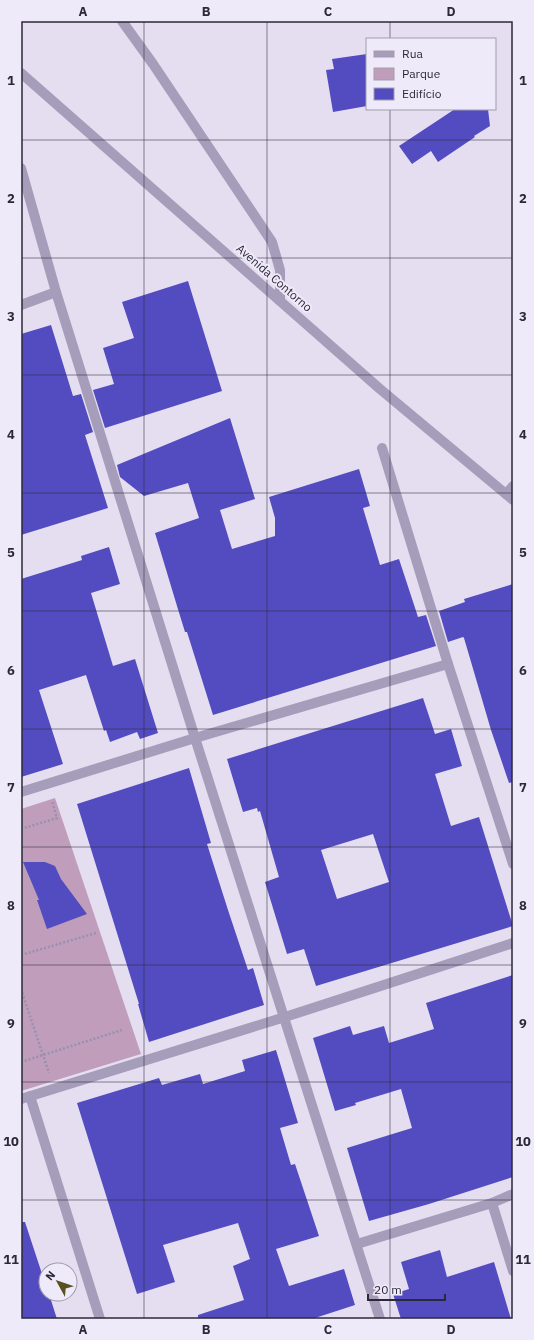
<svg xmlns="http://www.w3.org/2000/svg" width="534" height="1340" font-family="'IBM Plex Sans',sans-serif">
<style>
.green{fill:#c09ebb}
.building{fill:#534cc1;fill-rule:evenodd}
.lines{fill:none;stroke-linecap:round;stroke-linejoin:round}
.path{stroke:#9790b0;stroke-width:2.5;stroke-dasharray:2 2;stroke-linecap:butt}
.minor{stroke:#a59dba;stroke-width:10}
.grid{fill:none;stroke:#2b2937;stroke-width:1;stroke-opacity:0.55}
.labels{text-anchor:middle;stroke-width:4;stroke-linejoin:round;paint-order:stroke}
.street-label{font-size:12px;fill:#2b2937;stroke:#efeaf9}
.neatline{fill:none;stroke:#2b2937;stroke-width:1.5}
.grid-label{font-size:13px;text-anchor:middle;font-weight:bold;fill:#2b2937}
</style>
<rect width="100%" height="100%" fill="#e5def1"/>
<path class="green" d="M55,798L141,1054L21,1091V809Z"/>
<g class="building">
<path d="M367,54V106L333,112L326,70L334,69L332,59Z"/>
<path d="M455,109H488L490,126L474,136L475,137L438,162L431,151L412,164L399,146Z"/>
<path d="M188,281L222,391L105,428L93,390L114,384L103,348L134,338L122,302Z"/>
<path d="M51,325L73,396L81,394L93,432L85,435L108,508L21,535V334Z"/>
<path d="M230,418L255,499L220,510L232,549L275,536V518L269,497L359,469L370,506L363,508L380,565L399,559L418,617L426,615L436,646L213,715L187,632H185L177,606L155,533L199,518L188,483L144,496L120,477L117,465Z"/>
<path d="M109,547L120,584L91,593L113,666L135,659L158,733L140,739L137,732L110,742L106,730L104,731L86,675L61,683L39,690L63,764L21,777V579L82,560L81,556Z"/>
<path d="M513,584V782L509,783L491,730L464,638L463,637L448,642L439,611L465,602L464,599Z"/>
<path d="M423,698L435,734L451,729L462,766L435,774L451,826L479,817L513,926L316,986L304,949L287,954L265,882L279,877L260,811L258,812L257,808L243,812L227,759ZM373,834L389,882L337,899L321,850Z"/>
<path d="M189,768L211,843L207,844L228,910L248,970L253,968L264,1005L149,1042L138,1004H139L77,804Z"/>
<path d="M23,862H45L55,866L61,879L87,914L47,929L37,900H39Z"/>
<path d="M513,975V1177L429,1204L369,1221L347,1148L412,1128L401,1089L355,1103L356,1105L335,1111L313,1038L350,1026L353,1035L384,1026L389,1043L434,1029L426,1003Z"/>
<path d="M276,1050L298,1123L280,1128L291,1165L295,1164L319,1236L276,1249L289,1286L344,1269L355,1305L312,1319H198V1315L244,1300L233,1266L250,1259L238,1223L163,1245L175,1282L137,1294L77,1103L159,1078L162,1085L200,1074L203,1084L245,1071L242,1060Z"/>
<path d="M21,1222H25L46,1286V1294H49L57,1319H21Z"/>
<path d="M440,1250L447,1277L494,1262L511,1319H401L393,1294L409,1289L401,1262Z"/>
</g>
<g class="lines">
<g class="path">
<path d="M21,829L57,818L52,801"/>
<path d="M21,955L96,933"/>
<path d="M21,989L49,1073"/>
<path d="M21,1062L122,1030"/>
</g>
<g class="minor">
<path d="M122,21L153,64L272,242L280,270V301"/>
<path d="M21,73L380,389L513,500"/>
<path d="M21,168L56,292L195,738L380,1319"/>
<path d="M21,305L56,292"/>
<path d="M382,448L448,664L513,864"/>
<path d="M506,494L513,486"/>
<path d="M21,792L195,738L448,664"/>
<path d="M30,1096L100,1319"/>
<path d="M21,1099L285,1017L513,943"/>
<path d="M492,1203L513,1194"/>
<path d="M357,1244L492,1203L513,1271"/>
</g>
</g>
<path class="grid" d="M144,21V1319M267,21V1319M390,21V39M390,109V1319M21,140H513M21,258H513M21,375H513M21,493H513M21,611H513M21,729H513M21,847H513M21,965H513M21,1082H513M21,1200H513"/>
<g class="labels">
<g class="street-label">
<text transform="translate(274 278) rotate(41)" y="4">Avenida Contorno</text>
</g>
</g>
<rect width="534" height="1340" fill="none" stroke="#efeaf9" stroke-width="44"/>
<rect x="366" y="38" width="130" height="72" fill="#efeaf9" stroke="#a19dab"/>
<rect x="374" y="51" width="20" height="6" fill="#a59dba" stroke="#a19dab"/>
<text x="402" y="58" font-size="12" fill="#2b2937">Rua</text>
<rect x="374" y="68" width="20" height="12" fill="#c09ebb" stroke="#a19dab"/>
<text x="402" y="78" font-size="12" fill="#2b2937">Parque</text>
<rect x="374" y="88" width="20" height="12" fill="#534cc1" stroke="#a19dab"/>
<text x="402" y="98" font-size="12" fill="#2b2937">Edifício</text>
<g transform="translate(58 1282) rotate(310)"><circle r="19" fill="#efeaf9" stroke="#a19dab"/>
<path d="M0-3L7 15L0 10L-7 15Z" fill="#575120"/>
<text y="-6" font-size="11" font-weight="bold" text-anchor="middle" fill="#2b2937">N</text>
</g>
<path d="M368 1294v6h77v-6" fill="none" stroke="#2b2937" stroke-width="2"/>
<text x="374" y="1294" font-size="12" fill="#2b2937" stroke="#efeaf9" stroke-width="3" paint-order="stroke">20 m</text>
<rect x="22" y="22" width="490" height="1296" class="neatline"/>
<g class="grid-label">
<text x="83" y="16">A</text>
<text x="206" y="16">B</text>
<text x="328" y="16">C</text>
<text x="451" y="16">D</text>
<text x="11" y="85">1</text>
<text x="523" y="85">1</text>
<text x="11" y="203">2</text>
<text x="523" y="203">2</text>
<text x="11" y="321">3</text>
<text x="523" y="321">3</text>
<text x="11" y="439">4</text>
<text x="523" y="439">4</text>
<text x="11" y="557">5</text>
<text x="523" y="557">5</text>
<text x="11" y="675">6</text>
<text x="523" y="675">6</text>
<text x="11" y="792">7</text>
<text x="523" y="792">7</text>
<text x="11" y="910">8</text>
<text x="523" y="910">8</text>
<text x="11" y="1028">9</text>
<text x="523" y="1028">9</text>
<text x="11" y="1146">10</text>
<text x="523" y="1146">10</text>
<text x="11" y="1264">11</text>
<text x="523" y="1264">11</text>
<text x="83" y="1334">A</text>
<text x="206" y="1334">B</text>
<text x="328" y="1334">C</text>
<text x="451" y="1334">D</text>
</g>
</svg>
